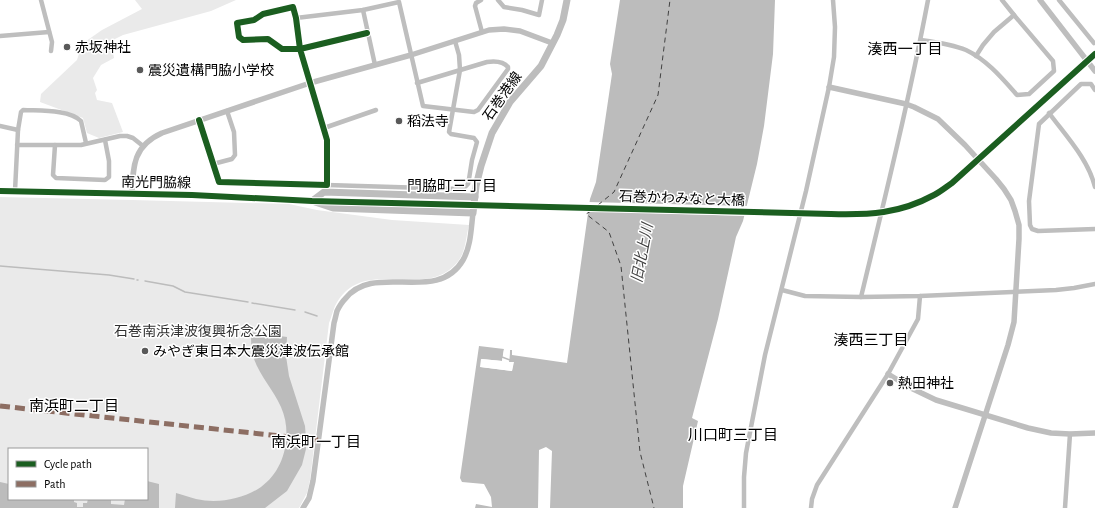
<svg xmlns="http://www.w3.org/2000/svg" width="1095" height="508" font-family="'Alegreya Sans','Noto Sans JP',sans-serif">
<style>
.green{fill:#eaeaea;fill-rule:evenodd}
.water{fill:#bcbcbc}
.pier{fill:#fff}
.lines{fill:none;stroke-linecap:round;stroke-linejoin:round}
.stream{stroke:#bcbcbc;stroke-width:1.5}
.ferry{stroke:#414141;stroke-width:1;stroke-dasharray:5 4;stroke-linecap:butt}
.minor{stroke:#bebebe;stroke-width:4.5}
.tertiary{stroke:#bebebe;stroke-width:5.5}
.primary{stroke:#bdbdbd;stroke-width:7}
.quiet{stroke:#8d6e63;stroke-width:5;stroke-dasharray:10 5;stroke-linecap:butt}
.cycleway-casing{stroke:#fff;stroke-width:8}
.cycleway{stroke:#1b5e20;stroke-width:6}
.poi-dot{fill:#595959;stroke:#fff;stroke-width:1.5}
.labels{text-anchor:middle;stroke-width:3;stroke-linejoin:round;paint-order:stroke}
.poi-label{font-size:14px;fill:#000;stroke:#fff;text-anchor:start}
.street-label{font-size:14px;fill:#000;stroke:#fff}
.park-label{font-size:14px;fill:#303030;stroke:#fff}
.neighbourhood-label{font-size:15px;fill:#000;stroke:#fff}
.water-label{font-size:15px;font-style:italic;fill:#414141;stroke:#fff}
</style>
<rect width="100%" height="100%" fill="#fff"/>
<g class="green">
<path d="M135,0H236L211,11L123,35L111,41L114,58L101,65L93,78L97,90L95,93L97,100L112,103L123,132L99,138L87,133L83,118L40,102L41,94L77,60L82,44L102,30L142,9Z"/>
<path d="M0,197L132,200L289,204L317,210L392,220L469,225C466,236 466,250 459,260C427,304 363,252 335,306C333,311 331,318 329,323L310,480L307,493L299,508H0ZM9,449H147V499H9Z"/>
</g>
<g class="water">
<path d="M620,0H775L773,54L764,126L757,164L743,221L736,237L718,319L692,418L698,421L683,486V508H550L552,451L546,447L539,450L538,508H475L476,504L492,507L491,497L484,484L462,482L460,478L479,346L504,349L502,361L482,359L481,367L512,371L513,363L509,362L510,350H512V355L567,363L590,199L596,182L612,74L610,64Z"/>
<path d="M251,332L287,337L286,356L289,376L305,426L306,439V449L302,465L287,491L265,508H175L176,493C183,495 189,497 196,499C218,504 243,499 261,487C285,470 293,434 281,407C273,389 259,375 253,356C251,348 251,340 251,332Z"/>
<path d="M147,481L159,484V508H0V482L9,484V499H74V502L77,503V507H83V503H87L88,499H111V504L124,505L125,499H121H147Z"/>
</g>
<g class="pier">
<path d="M588,202L748,206L746,216L586,211Z"/>
<path d="M504,349H506L504,363L483,361V365L511,368V364H508L507,362L508,350H510L509,362H514L512,371L480,367L481,359L502,361Z"/>
</g>
<g class="lines">
<g class="stream">
<path d="M0,266L109,275L134,279"/>
<path d="M137,280H138"/>
<path d="M145,281L173,286L185,292L248,302"/>
<path d="M252,303L295,310"/>
<path d="M305,312L317,316"/>
<path d="M502,357L510,360"/>
</g>
<g class="ferry">
<path d="M598,205L614,192L658,95L670,0"/>
<path d="M591,211L586,214L609,232L621,266L640,452L654,508"/>
</g>
<g class="minor">
<path d="M41,0L52,42L51,51"/>
<path d="M481,0L476,3L475,6L482,32"/>
<path d="M498,0L504,7L522,10L539,15L542,0"/>
<path d="M1059,0L1094,43"/>
<path d="M363,10L375,65"/>
<path d="M296,18L363,10L399,2L423,106L474,112L478,110L508,69V67C503,61 494,61 487,62L417,83"/>
<path d="M0,36L49,32"/>
<path d="M921,40C936,42 952,44 966,50C987,60 1002,78 1017,95L1029,94L1054,71L1053,61L1014,15L1002,0"/>
<path d="M976,56L983,45L994,32L1014,15"/>
<path d="M1095,90L1091,84H1081L1039,124L1029,201L1030,225L1032,229L1038,231L1095,229"/>
<path d="M1049,113C1066,136 1088,159 1095,187"/>
<path d="M199,120L219,182L327,185V140L300,49L296,18L293,7L263,14L254,20L237,23L239,37L243,40L268,39L282,49H300L367,33"/>
<path d="M0,126L18,130"/>
<path d="M324,128L376,110"/>
<path d="M17,145H81L120,136H127L133,138L143,146"/>
<path d="M55,145L53,175L56,178L105,180L109,177V161L105,140"/>
<path d="M213,164L232,159L235,155L234,132L227,111"/>
<path d="M327,185L459,189L464,188L468,184L469,179L472,160L477,142L474,138L451,134L449,132L460,70L459,55L455,41"/>
<path d="M15,191L18,130L21,112L23,110C39,111 69,109 81,121L86,143"/>
<path d="M782,290L805,296L861,297L920,296L1056,290L1074,288L1095,284"/>
<path d="M861,297C885,198 909,100 928,0"/>
<path d="M744,508V477L746,453L765,355L806,191L829,87L834,57L835,27L833,0"/>
<path d="M811,508L812,499L817,485L888,374L918,319L920,296"/>
<path d="M1065,508L1070,434"/>
</g>
<g class="tertiary">
<path d="M1040,0L1095,71"/>
<path d="M829,87L906,104L914,107L938,119L965,145L996,179L1004,189L1011,200L1015,211L1019,225V239L1014,322L1008,345L955,508"/>
<path d="M0,191L192,195L312,201L831,214C869,215 899,214 934,195C940,192 946,187 952,183L1095,54"/>
<path d="M132,194C133,166 133,146 162,133L310,83L411,55L489,30L504,29L520,31L552,43"/>
<path d="M888,374L911,388L936,400L1028,428L1051,433L1070,434L1095,433"/>
<path d="M303,508L309,498L313,481L334,323C335,320 336,315 337,311C339,307 342,302 345,299C374,261 437,305 463,260C471,246 471,229 473,213"/>
</g>
<g class="primary">
<path d="M312,201L333,208L473,213L476,186L481,166L492,133L510,102L541,66L557,35L563,20L567,0"/>
<path d="M312,201L324,192L475,197"/>
</g>
<path class="quiet" d="M0,406L318,440"/>
<defs>
<g id="cycleway">
<path d="M199,120L219,182L327,185V140L300,49L296,18L293,7L263,14L254,20L237,23L239,37L243,40L268,39L282,49H300L367,33"/>
<path d="M0,191L192,195L312,201L831,214C869,215 899,214 934,195C940,192 946,187 952,183L1095,54"/>
</g>
</defs>
<use href="#cycleway" class="cycleway-casing"/>
<use href="#cycleway" class="cycleway"/>
</g>
<g class="poi-dot">
<circle cx="67" cy="47" r="4"/>
<circle cx="140" cy="70" r="4"/>
<circle cx="399" cy="121" r="4"/>
<circle cx="145" cy="351" r="4"/>
<circle cx="890" cy="383" r="4"/>
</g>
<g class="labels">
<g class="poi-label">
<text x="75" y="52">赤坂神社</text>
<text x="148" y="75">震災遺構門脇小学校</text>
<text x="407" y="126">稻法寺</text>
<text x="153" y="356">みやぎ東日本大震災津波伝承館</text>
<text x="898" y="388">熱田神社</text>
</g>
<g class="street-label">
<text transform="translate(502 96) rotate(-55)" y="5">石巻港線</text>
<text transform="translate(156 182) rotate(1)" y="5">南光門脇線</text>
<text transform="translate(682 198) rotate(2)" y="5">石巻かわみなと大橋</text>
</g>
<g class="park-label">
<text x="198" y="336">石巻南浜津波復興祈念公園</text>
</g>
<g class="neighbourhood-label">
<text x="905" y="54">湊西一丁目</text>
<text x="452" y="191">門脇町三丁目</text>
<text x="871" y="345">湊西三丁目</text>
<text x="74" y="411">南浜町二丁目</text>
<text x="733" y="440">川口町三丁目</text>
<text x="316" y="447">南浜町一丁目</text>
</g>
<g class="water-label">
<text transform="translate(642 253) rotate(-79)" y="5">旧北上川</text>
</g>
</g>
<rect x="8" y="448" width="140" height="52" fill="#ffffff" stroke="#999999"/>
<rect x="16" y="461" width="20" height="6" fill="#1b5e20" stroke="#999999"/>
<text x="44" y="468" font-size="12" fill="#000000">Cycle path</text>
<rect x="16" y="481" width="20" height="6" fill="#8d6e63" stroke="#999999"/>
<text x="44" y="488" font-size="12" fill="#000000">Path</text>
</svg>
